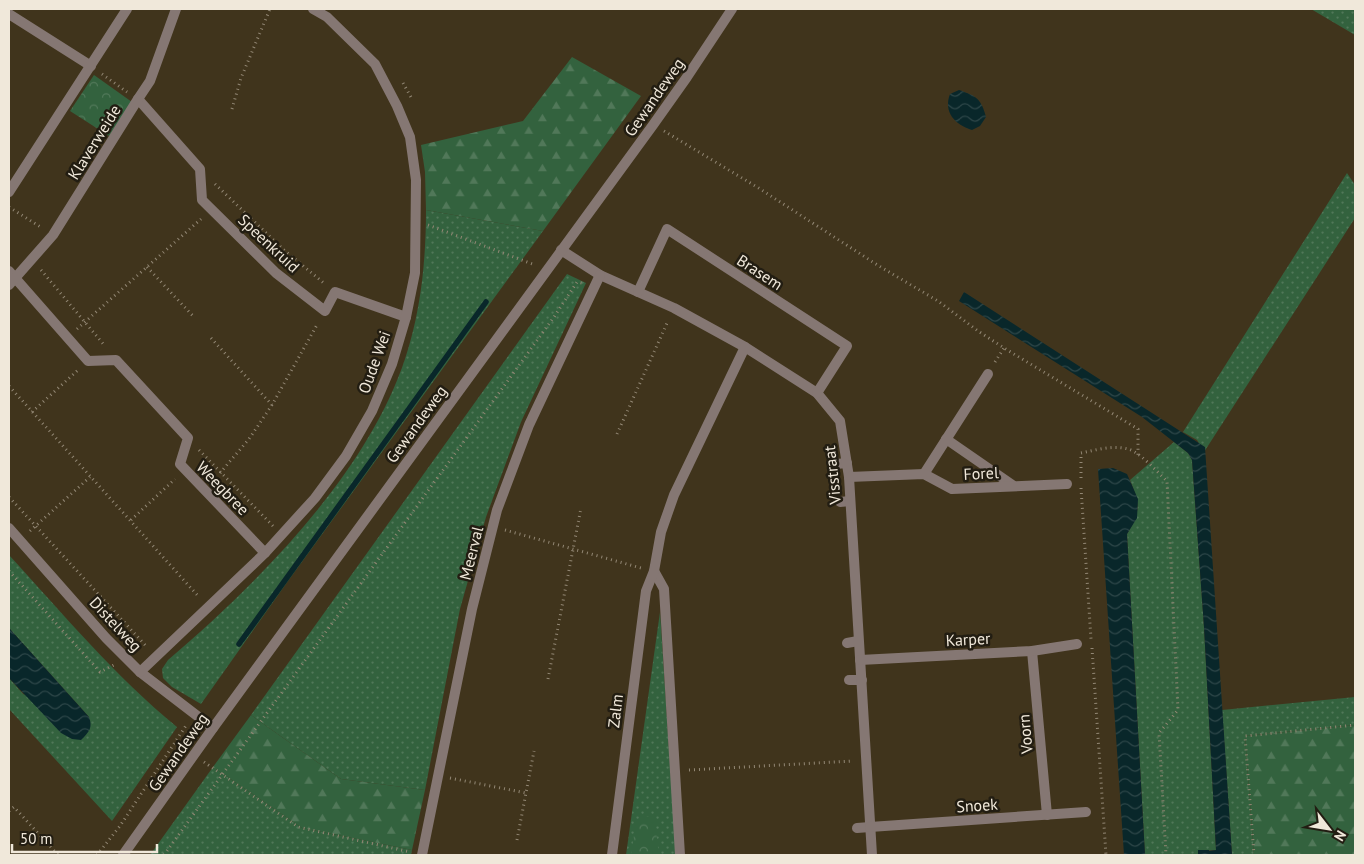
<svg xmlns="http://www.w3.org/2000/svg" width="1364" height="864" font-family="'PT Sans',sans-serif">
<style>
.grass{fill:url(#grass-dots)}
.forest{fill:url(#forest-firs)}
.park{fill:url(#park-crowns)}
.water{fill:url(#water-waves)}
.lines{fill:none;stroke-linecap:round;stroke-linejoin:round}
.stream{stroke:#09272a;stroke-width:5.5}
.path{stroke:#938875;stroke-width:3;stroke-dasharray:1 4;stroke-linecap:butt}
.service{stroke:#857773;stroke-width:10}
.minor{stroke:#857773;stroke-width:10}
.tertiary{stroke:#857773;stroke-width:10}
.labels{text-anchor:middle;stroke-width:5;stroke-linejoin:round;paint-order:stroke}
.street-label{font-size:16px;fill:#f0e8da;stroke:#221d12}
</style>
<defs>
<pattern id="grass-dots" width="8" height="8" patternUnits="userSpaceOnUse" patternTransform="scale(1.25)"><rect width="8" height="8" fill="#33623e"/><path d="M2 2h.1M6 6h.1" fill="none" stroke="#517859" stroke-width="1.8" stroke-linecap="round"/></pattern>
<pattern id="forest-firs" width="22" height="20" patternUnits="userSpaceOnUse" patternTransform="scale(1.25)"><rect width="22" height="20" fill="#33623e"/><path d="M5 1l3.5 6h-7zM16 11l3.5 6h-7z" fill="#517859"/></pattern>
<pattern id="park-crowns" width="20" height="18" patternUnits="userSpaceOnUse" patternTransform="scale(1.25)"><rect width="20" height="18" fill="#33623e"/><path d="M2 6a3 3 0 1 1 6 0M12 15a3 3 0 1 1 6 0" fill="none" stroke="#517859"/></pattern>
<pattern id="water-waves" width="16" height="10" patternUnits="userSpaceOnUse" patternTransform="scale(1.25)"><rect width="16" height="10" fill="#09272a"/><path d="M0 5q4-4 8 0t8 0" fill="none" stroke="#2d4648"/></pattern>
</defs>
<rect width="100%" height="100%" fill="#40341c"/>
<g class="grass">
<path d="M1311,9H1355V35Z"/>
<path d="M1347,173L1355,185V218L1204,452L1197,440L1183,432Z"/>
<path d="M426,210L543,231L288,581L201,704L172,687L163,678L162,669L168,660C258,583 367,474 405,359C421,311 426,260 426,210Z"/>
<path d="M567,274L586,283L521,422L486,517L460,609L425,790L341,779L251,715Z"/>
<path d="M1174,442L1188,453L1192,460L1204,627L1216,850L1198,851V855H1145L1127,534C1141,511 1140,505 1130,480Z"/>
<path d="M9,555C63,614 115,676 177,727L112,821L9,709V678L23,694L89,717L9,628Z"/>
<path d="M660,612L676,855H626Z"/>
<path d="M1355,697V725L1245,736L1254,855H1232L1222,710Z"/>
<path d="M213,767L302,828L412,850L411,855H150Z"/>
</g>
<g class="forest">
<path d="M572,57L641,96L543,231L426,210L425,172L421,145L523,121Z"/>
<path d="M251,715L341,779L425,790L412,850L302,828L213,767Z"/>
<path d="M1355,725V855H1254L1245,736Z"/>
</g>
<g class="park">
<path d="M94,75L132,102L109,136L70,111Z"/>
<path d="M642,816L651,817L655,823L659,855H631L636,822Z"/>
</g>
<g class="water">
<path d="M959,90C977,96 981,99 986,117L980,126L972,130C955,125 943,112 950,94Z"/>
<path d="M964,292L1205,447L1232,855H1198V850H1209V851L1216,850L1204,627L1192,460L1188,453L1142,417L959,301Z"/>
<path d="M1113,468L1127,474L1138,499L1137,518L1127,534L1145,855H1124L1098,469Z"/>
<path d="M9,628L89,717C93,728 89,732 81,740L72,739L61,733L9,678Z"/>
</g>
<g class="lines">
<path class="stream" d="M239,644L486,302"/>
<g class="path">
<path d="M102,74L127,92"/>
<path d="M403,83L412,99"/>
<path d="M232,109L241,78L270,9"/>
<path d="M664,131L757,187L879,266L938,301L978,331L1004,348L1138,429V455"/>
<path d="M215,184L284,250L325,284"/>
<path d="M9,207L42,228"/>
<path d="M428,225L535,265"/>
<path d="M147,267L193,316"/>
<path d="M41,270L105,346"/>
<path d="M77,329L201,219"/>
<path d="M211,338L272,405"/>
<path d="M995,362L1004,348"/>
<path d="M9,386L199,597"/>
<path d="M32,412L78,370"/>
<path d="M617,434L668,321"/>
<path d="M199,450L273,526"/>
<path d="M220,473L249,439L272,405L318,323"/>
<path d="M1081,478V453C1096,450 1112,445 1128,449C1140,452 1157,472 1167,481L1178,710L1159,733L1166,855"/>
<path d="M1081,488L1091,639"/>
<path d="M9,497L147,647"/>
<path d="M131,520L175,479"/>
<path d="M505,530L641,568"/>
<path d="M30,531L90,477"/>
<path d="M9,571L100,672L114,665"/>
<path d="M1092,648L1106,855"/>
<path d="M548,679L581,508"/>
<path d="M177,741L183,746"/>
<path d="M204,762L298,827L410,852"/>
<path d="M689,770L853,761"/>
<path d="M450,778L526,793"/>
<path d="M9,811L14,807L58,855"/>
<path d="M517,840L534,751"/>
<path d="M97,855L120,826L187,724"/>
<path d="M164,855L554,317L577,282L582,283"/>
<path d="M1254,855L1245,736L1355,725"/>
</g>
<g class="service">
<path d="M836,464L847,463"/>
<path d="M840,502L850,501"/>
<path d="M847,643L858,641"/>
<path d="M849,680H862"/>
<path d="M857,828L870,827"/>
</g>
<g class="minor">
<path d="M9,14L91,66"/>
<path d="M138,99L200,169L202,200L276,273L325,311L335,292L406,317"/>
<path d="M9,192L127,9"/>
<path d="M561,250L600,275L674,308L745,347L817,393L840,421L849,477L872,855"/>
<path d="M9,271L88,361L116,360L188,438L180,464L265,553"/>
<path d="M9,285L53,235L138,99L150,81L176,9"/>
<path d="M638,292L667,229L847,346L817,393"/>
<path d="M946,439L1014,486"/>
<path d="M924,474L988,374"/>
<path d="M849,477L924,474L952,489L1067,484"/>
<path d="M9,528L106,638L140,672L213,728"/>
<path d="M654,571L664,589L680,855"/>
<path d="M1032,651L1047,815"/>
<path d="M860,660L1032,651L1077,644"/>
<path d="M140,672L265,553L315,498L346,456L372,411L392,364L406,317L415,273L416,180L410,137L397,106L375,64L327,17L313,9"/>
<path d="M870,827L1086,812"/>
<path d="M422,855L472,609L497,510L529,425L600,275"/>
<path d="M612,855L646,591L654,571L661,532L674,495L745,347"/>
</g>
<path class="tertiary" d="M123,855L213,728L653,125L687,77L732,9"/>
</g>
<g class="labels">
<g class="street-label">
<text transform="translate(654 97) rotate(-55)" y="6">Gewandeweg</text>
<text transform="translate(94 142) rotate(-58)" y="6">Klaverweide</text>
<text transform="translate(269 243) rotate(43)" y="6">Speenkruid</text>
<text transform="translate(760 272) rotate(33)" y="6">Brasem</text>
<text transform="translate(374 362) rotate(-70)" y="6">Oude Wei</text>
<text transform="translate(416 424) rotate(-54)" y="6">Gewandeweg</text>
<text transform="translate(981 473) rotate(-3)" y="6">Forel</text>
<text transform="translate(832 475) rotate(-96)" y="6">Visstraat</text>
<text transform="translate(223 488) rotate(46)" y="6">Weegbree</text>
<text transform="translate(471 553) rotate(-76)" y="6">Meerval</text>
<text transform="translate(116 624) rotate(47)" y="6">Distelweg</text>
<text transform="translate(968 639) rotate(-3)" y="6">Karper</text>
<text transform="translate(615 711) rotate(-83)" y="6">Zalm</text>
<text transform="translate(1025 734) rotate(-95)" y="6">Voorn</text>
<text transform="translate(178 752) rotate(-55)" y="6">Gewandeweg</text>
<text transform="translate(977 805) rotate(-4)" y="6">Snoek</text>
</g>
</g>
<rect width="1364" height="864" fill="none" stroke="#f0e8da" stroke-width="20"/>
<g transform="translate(1329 829) rotate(121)" stroke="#221d12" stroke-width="4" paint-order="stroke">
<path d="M0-4L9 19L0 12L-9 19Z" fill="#f0e8da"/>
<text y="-8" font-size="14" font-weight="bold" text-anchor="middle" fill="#f0e8da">N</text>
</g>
<path d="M12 844v8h145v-8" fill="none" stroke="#f0e8da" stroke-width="2.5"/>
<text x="20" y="844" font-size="15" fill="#f0e8da" stroke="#221d12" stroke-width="4" paint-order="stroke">50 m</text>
</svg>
